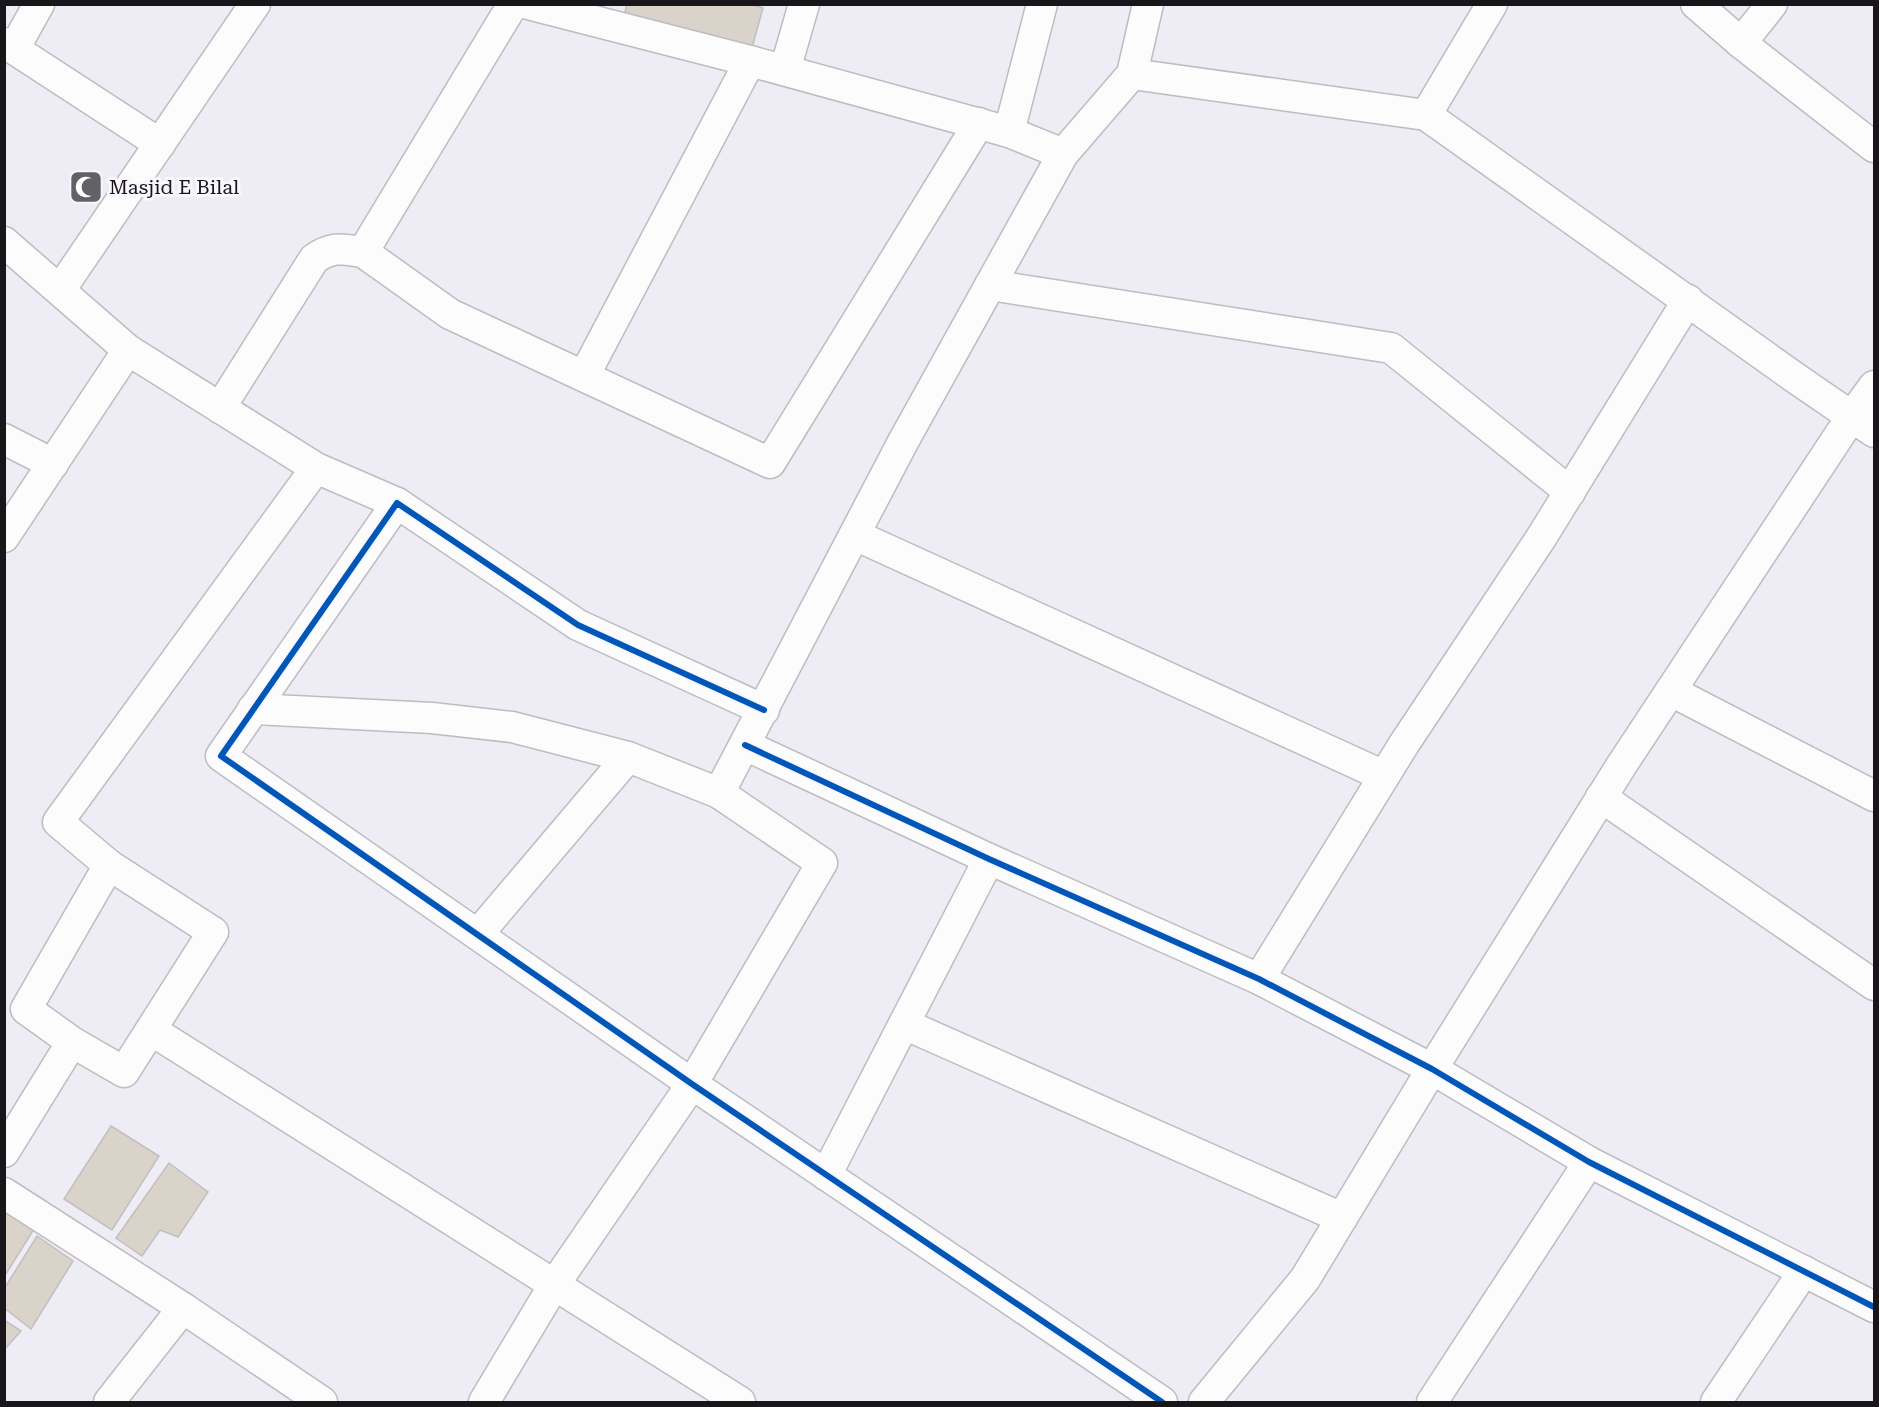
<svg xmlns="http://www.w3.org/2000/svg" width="1879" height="1407" font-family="'Roboto Serif',serif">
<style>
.building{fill:#dad3c9;stroke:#c1bfc0;stroke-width:1.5}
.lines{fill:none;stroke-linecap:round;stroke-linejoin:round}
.minor-casing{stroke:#bdbcc1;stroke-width:33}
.minor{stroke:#fcfcfd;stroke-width:30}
.cycleway-casing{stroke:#f9f7fd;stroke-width:10}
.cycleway{stroke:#0057b8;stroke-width:6}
.labels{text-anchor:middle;stroke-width:6;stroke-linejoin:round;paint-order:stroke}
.poi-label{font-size:20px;fill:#18161b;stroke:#f9f7fd;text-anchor:start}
</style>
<rect width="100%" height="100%" fill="#eeecf4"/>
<g class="building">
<path d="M627,4H750L763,8L750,55L623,20Z"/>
<path d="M111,1126L159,1156L112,1230L64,1199Z"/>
<path d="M169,1163L208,1192L178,1237L160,1230L142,1256L116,1238Z"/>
<path d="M4,1207L34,1229L4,1277Z"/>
<path d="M37,1236L73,1261L31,1329L4,1308V1289Z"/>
<path d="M4,1320L21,1331L4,1350Z"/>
</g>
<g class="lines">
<defs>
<g id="minor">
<path d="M513,4L363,252L450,314L770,463L979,123"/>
<path d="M528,4L750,61L1009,132"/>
<path d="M1042,4L1009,132L1063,154"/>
<path d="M1696,4L1741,43"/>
<path d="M1772,4L1741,43L1874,147"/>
<path d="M4,43L14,49L39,4"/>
<path d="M14,49L160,144"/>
<path d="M785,70L804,4"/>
<path d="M1132,74L1426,115L1794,377L1874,432"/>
<path d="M1426,115L1492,4"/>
<path d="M4,242L128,350L316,468L397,503"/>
<path d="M990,285L1391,348L1570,492"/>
<path d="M60,290L255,4"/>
<path d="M584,376L750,61"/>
<path d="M220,408L314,259C333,246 341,249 363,252"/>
<path d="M4,439L53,464"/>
<path d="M855,535L1384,776"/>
<path d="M4,537L128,350"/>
<path d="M1671,691L1874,796"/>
<path d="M253,709L432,718L512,727L628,757L719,793"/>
<path d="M764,710L578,625L397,503L221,756L692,1084L1162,1402"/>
<path d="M745,745L989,859L1259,979L1432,1069L1589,1162L1874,1307"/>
<path d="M1601,797L1874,985"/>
<path d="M478,934L628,757"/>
<path d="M1259,979L1404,744L1541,538L1688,300"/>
<path d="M904,1024L1342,1218"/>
<path d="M151,1030L740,1402"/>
<path d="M72,1042L124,1072L213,932L109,865"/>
<path d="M4,1152L72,1042L26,1009L109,865L58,822L316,468"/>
<path d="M826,1175L989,859"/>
<path d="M4,1193L183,1308L322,1402"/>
<path d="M109,1402L183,1308"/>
<path d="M484,1402L554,1285L692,1084L822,863L719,793L904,440L1063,154L1132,74L1148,4"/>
<path d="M1204,1402L1305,1279L1432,1069L1621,766L1852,416L1874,386"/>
<path d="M1432,1402L1589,1162"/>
<path d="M1716,1402L1804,1271"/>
</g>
</defs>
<use href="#minor" class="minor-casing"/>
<use href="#minor" class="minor"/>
<defs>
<g id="cycleway">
<path d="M764,710L578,625L397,503L221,756L692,1084L1162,1402"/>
<path d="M745,745L989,859L1259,979L1432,1069L1589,1162L1874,1307"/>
</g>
</defs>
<use href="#cycleway" class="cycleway-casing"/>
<use href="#cycleway" class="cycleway"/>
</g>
<defs>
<symbol id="mosque-square" viewBox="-11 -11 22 22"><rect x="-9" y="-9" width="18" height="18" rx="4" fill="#636167" stroke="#f9f7fd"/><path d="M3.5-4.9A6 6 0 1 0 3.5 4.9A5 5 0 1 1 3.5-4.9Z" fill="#fff"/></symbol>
</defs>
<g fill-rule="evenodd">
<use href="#mosque-square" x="67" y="168" width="38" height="38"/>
</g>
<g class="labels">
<g class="poi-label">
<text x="109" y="194">Masjid E Bilal</text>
</g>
</g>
<rect width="1879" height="1407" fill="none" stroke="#18161b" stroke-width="12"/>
</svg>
